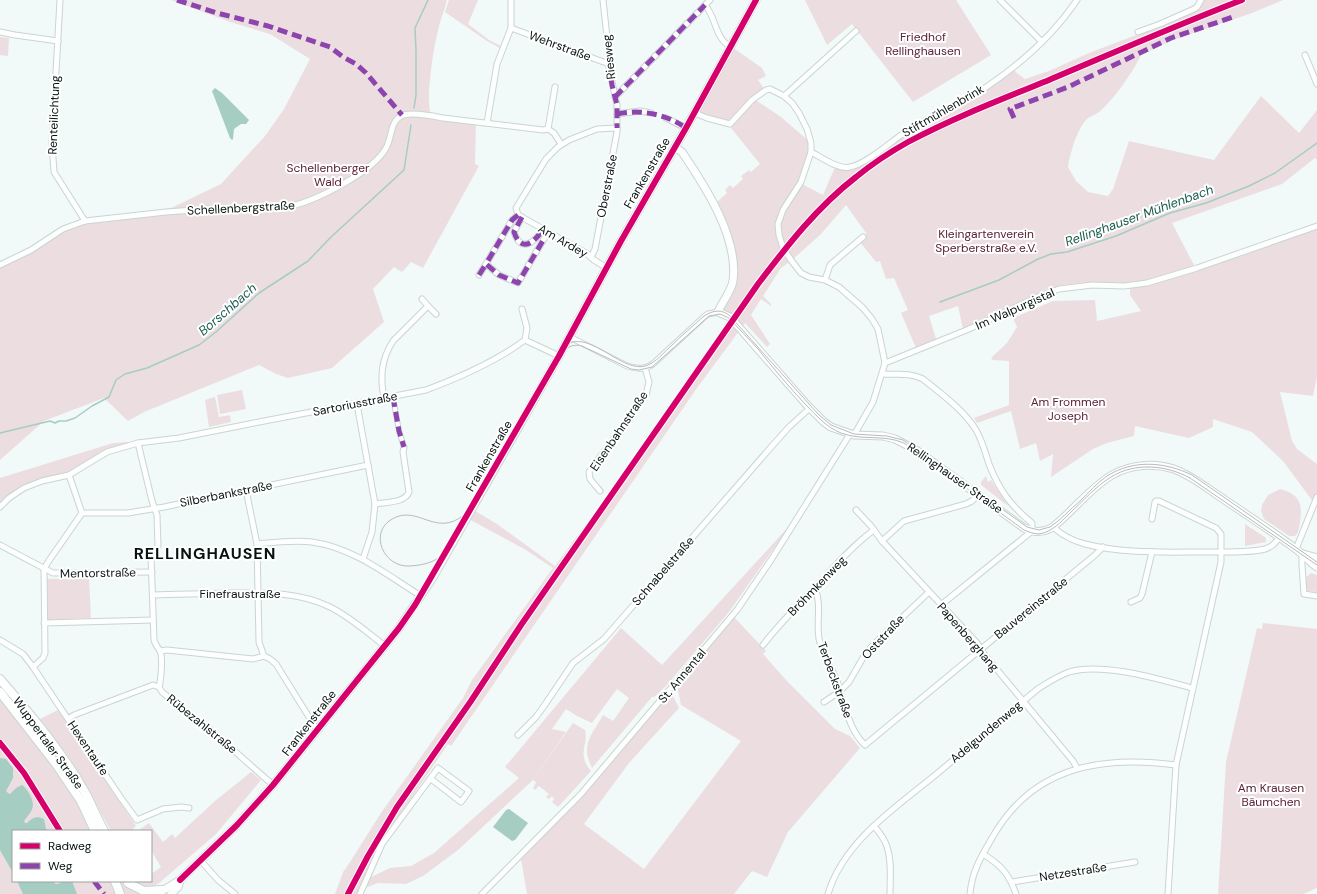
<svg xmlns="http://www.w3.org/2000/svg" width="1317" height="894" font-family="'DM Sans',sans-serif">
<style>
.green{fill:#ecdde1}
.water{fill:#a6cdc2}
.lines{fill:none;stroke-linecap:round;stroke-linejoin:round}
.stream{stroke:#a6cdc2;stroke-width:1.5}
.pedestrian-casing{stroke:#c9d5d2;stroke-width:6}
.minor-casing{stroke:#c9d5d2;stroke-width:7}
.secondary-casing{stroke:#c9d5d2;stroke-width:9}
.primary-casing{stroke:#c9d5d2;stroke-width:10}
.pedestrian{stroke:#fdfefe;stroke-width:4}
.minor{stroke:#fdfefe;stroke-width:5}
.secondary{stroke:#fdfefe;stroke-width:7}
.primary{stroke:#fdfefe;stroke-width:8}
.tram{stroke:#b8bbba;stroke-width:1}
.quiet{stroke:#8e44ad;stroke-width:5;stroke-dasharray:10 5;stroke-linecap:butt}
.cycleway-casing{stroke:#fff;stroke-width:8}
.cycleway{stroke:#d6006c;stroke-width:6}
.labels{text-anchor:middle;stroke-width:4;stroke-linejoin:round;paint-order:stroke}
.park-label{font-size:12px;fill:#5b2137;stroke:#fff}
.street-label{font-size:12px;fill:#051410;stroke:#fff}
.water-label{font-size:13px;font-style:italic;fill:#1b5e4f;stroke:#fff}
.district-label{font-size:16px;font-weight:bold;letter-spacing:1px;fill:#051410;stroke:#fff}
</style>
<rect width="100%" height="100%" fill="#f1faf8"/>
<g class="green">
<path d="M171,0H447C445,9 441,18 439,26C434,46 425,97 431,115L476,121L475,164L479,166L423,268L411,262L402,272L394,267L373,289L384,322L332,368L288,378L276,374L259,365L144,412L128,421L104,398L44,421L0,460V266L62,230L88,220L171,208L221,184L265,136L284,109L310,59L270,34L230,22Z"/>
<path d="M449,0H478L468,24L489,40L501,46L500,48L487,41L445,12Z"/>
<path d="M805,0H956L991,55L913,102L852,24L827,45Z"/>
<path d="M1203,0H1283L1252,13L1170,41L1141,55C1133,72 1113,101 1099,112C1095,115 1091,116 1088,118C1077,128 1070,154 1068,167L1076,181L1088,192L1108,196L1113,189L1129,141L1214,160L1261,96L1299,133L1317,110V160L1315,158L1282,184L1172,223L1195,267L1162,277L1131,283L1087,282L1062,285L1045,290L963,329L958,306L929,316L936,339L916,348L901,313L908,310L894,278L886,279L880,261L876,262L859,241L866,236V233L846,205L821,234L792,260C785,250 777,237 779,225C779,219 782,214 782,209C775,232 779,241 791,261L781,268L763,296L771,304V306L761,299L751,315L770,344L767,347L745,323L697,388L451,746L448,744L381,843L358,894H335L344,870H345L381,813L463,698L472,680L553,568L526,550L467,518L472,509L497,524L555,566L650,438L718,337L729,317L724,314L719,313C723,303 729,295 733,285C741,262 725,224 716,203L727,193L725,190L730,185L733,188L743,179L741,176L749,170L751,172L760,164L727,123L695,113L732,47L762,68L766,76L758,80L765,90L754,99L781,117L811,143V152L800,183L823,195L836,165L840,168H849L859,164L911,128L950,109L976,94L1012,68L1018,74L1025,79L1049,71L1089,53L1165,24L1199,8Z"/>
<path d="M0,37L9,38L8,56L0,55Z"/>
<path d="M1317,227V376L1313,396L1280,392L1292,441L1297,449L1317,464V495L1314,503L1283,461L1252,432L1213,419V427L1189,438L1135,426L1134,436L1107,443L1093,449L1051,477L1053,454L1040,461L1036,443L1020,449L1011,411L977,423L974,418L1009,405V361L993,360L991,358L1007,343L1017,327L1013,318L1053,301L1095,300L1097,321L1141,311L1130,295V286L1147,284Z"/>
<path d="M242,390L246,409L220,414L217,395Z"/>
<path d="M215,397L219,417L230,415L231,422L209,427L205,400Z"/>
<path d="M128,442L129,445L105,451L71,472L43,478L0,504V478L113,443Z"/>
<path d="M986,476L988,482L991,480L1008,506L981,485V482Z"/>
<path d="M1280,489C1299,494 1303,503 1300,522C1299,527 1299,533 1295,536H1289L1264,519L1261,511L1262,505L1268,495Z"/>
<path d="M791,524L729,612L666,686L654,697H652L592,768C580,744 592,735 603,715L613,721L629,698L617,689L592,723L577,716L566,709L552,729L566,732L533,780L458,850L423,876L406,884L378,883L365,888L369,878L390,868L411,866L434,853L519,778L505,767L621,628L662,665Z"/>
<path d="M1245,524L1266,538V542L1245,546Z"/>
<path d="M1311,573L1317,575V592L1306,591L1305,578Z"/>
<path d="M89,578L91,618L48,620L47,579Z"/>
<path d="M734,617L766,651L763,654L786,680L835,729L850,736L860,748L788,832L767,877L752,871L734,894H527L521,859L583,796L671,692L679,708L629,763L584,824L644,869L741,741L681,705L678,691V683Z"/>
<path d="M1263,623L1317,629V888L1303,894H1218L1226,762L1257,628L1262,629Z"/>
<path d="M0,676L68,759L109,831H13V881H133L139,894H0Z"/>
<path d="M58,710L136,826L131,831H111L69,757L40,719Z"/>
<path d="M573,723L585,730C589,746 576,753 591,771L558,807L552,802L554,799L552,796L549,799L546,797L549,794L539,786L535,790L533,788L536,782L533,780Z"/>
<path d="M251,772L261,780L216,834L158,884C149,889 144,888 135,884L134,881H151V874L161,867L151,850V831H140L139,830L149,823L163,842L172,834L175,838L215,801Z"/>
</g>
<g class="water">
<path d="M215,88L222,93L249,120L246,124H241L234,129L233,139L232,140L230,138L212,91Z"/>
<path d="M0,758L6,759L13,768V778L6,791L8,793L10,794L16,788L22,785C26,788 28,791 30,795C36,807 32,811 24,821L25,823H27C33,817 37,816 44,819L46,829L48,830L13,831V873L0,850Z"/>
<path d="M509,809L528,823L515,840L512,841L493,827L506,810Z"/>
<path d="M17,881H54L55,884H58L64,881H72L77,894H23Z"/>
</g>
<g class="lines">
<g class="stream">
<path d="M414,108L416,95V51L415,28L428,0"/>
<path d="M940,302L999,280L1038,259L1051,254L1067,252L1116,236L1170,213L1206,203L1249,186L1275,173L1317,143"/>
<path d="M0,433L50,421L55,423L59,421H66L75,418L92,406L109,397L116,380L125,374L147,368L199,345L216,332L259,293L308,261L331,237L404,170L411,125"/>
</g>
<defs>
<path id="pedestrian" d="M393,397L399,431L404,447"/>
<g id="minor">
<path d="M60,0L52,144L54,172L85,221"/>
<path d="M1000,0L1042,42"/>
<path d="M705,5C716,17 715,39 731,47"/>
<path d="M511,28L609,64"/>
<path d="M0,32L15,35L58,41"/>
<path d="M1138,32L1160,24L1194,9L1197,7L1201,0"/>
<path d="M1305,55L1317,84"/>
<path d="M784,96L856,31"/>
<path d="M615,97L710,0"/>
<path d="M695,113L707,118L730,124L752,100L766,90L770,89L784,96L792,103L799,113L807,129L811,143V152L801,182L783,210L778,224L779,235L783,248L791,260L801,273L809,277L825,280L839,287L863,308L872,319L878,329L885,363L873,402L854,435"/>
<path d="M617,114L640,111L651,113"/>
<path d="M666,118L686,128"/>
<path d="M487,123L497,64L511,28V0"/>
<path d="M548,129L555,87"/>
<path d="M811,152C821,157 839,170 850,167C867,164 895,138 911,128C924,120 938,115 952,108C1000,81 1046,46 1077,0"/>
<path d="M518,215L512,220L486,264L499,275L518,283L548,232"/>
<path d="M518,215L516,208L546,159L558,147L569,140L597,129L617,128"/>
<path d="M518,215L586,253L594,260L607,268"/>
<path d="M522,217L514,232C521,254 535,242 543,229"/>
<path d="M591,257L595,249L617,132V105L609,68V56L603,0"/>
<path d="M0,265L31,250L63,229L85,221L166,212L208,209L286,207C313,203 373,172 386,148C392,138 390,122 401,116C410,111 433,116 443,118C477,122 510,126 543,130L548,129L554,133L561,144"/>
<path d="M479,275L486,264"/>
<path d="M825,280L830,265L863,237"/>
<path d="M422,299L428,306"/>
<path d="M522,309L527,328L525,340"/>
<path d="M570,337L627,366C637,369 646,370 654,363L704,317L708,314L718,312"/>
<path d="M525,340L559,356"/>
<path d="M885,363L969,329L1040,296L1059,289L1092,285L1124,286L1147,283L1197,268L1317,226"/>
<path d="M883,374C897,375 909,372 923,379C941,394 963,409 976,430C982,440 985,452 989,464C999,490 1011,506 1032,523V531L941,605"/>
<path d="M384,398C380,377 381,360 393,341L428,306L436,314"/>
<path d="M357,404L375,504L372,532L363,559"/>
<path d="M138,443L152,501L157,515L158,546L151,556L154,640C155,645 158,647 160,651C163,657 161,680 159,687L162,692L202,725L206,726L273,785"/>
<path d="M246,490L257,544L259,642L264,656L270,659L276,664L317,730"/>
<path d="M600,491L590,479L589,472L646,395L649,382L645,368"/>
<path d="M375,504C386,502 405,503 409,492L403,452L404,447"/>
<path d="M0,507L9,498L24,488L42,481L69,475L107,452L138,443L179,438L259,422L426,390C458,378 498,360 525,340"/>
<path d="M856,510L871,526L882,541L977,643L984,654L1073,761L1077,768"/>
<path d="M82,513H128L164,507L368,465"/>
<path d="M1152,519L1155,502L1156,501H1159L1216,528L1221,534V562L1176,765L1168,894"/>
<path d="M1053,527C1063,536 1073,541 1085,544C1124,554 1165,552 1204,552C1220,552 1250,553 1265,549C1272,547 1275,543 1279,538"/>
<path d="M882,541L904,521L966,504L972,501L979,494"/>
<path d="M257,544C276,542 294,540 312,542C354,548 387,575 421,596"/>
<path d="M0,545L53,573L152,572"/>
<path d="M1296,549L1317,497"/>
<path d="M1302,554V565L1304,594L1317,596"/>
<path d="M815,588C822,606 816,620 819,639C823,656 833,669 838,684C845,705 849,730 865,745L1095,555L1103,547"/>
<path d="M153,595C177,594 202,594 226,593C263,593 297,591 330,607C350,617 367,632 385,646"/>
<path d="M1131,602L1140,598L1142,594L1152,552"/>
<path d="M44,623L153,620"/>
<path d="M0,640L23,654L33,667L121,798L137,820L163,809L181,807L189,808"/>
<path d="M763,645C781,622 801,602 821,581C837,564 854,544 874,530"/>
<path d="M160,651L167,650L253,659L264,656"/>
<path d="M33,667L43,658L45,653L44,569L48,562L82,513L69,475"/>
<path d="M824,702L839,692L849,682L864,656L873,645L929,592"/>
<path d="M68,719L74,715L153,685L159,687"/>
<path d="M518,735L536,717L544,706L573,663L604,639L772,446L789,427L810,408"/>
<path d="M874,826C879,832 885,839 887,847C892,861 890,879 890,894"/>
<path d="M983,854C1001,865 1009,874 1016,894"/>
<path d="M201,861L218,880L235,894"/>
<path d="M1012,882L1135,862"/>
<path d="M360,894L382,844L438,768L469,791L461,802L431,779"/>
<path d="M482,894L581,794L737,610L771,560L850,434"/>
<path d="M828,894C844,840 898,806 939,772C972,744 1005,716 1039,688C1049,682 1058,676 1069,672C1102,662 1158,679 1192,688"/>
<path d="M970,894C972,871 981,857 992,838C1032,767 1100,755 1176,765"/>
</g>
<g id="secondary">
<path d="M675,147L682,152C705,186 739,238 733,281C731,292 722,302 718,312L730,317L807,405L824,422L831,427L854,435L883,436L895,439L916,450L1024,528C1034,533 1043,533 1053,527C1073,511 1090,488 1112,475C1131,464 1154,463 1174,469C1190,475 1203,485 1216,494C1245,514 1274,532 1301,553C1307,558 1311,563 1317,567"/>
<path d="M1303,554L1317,558"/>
<path d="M159,893L180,880L185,875L237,825L273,785L399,628L432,579L559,356L621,241L686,128L756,0"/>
<path d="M171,894L178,887L180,880"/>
</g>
<g id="primary">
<path d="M0,679C31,715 65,755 88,798C93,809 98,820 104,831"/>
<path d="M0,692L56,764L81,801L95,831"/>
<path d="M115,881L120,894"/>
<path d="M128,883L144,891L162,890"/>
</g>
</defs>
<use href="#pedestrian" class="pedestrian-casing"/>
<use href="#minor" class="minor-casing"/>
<use href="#secondary" class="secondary-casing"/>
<use href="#primary" class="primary-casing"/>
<use href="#pedestrian" class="pedestrian"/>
<use href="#minor" class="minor"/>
<use href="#secondary" class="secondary"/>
<use href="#primary" class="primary"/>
<path class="tram" d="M1317,562L1192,475C1165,462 1134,459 1107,476C1097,483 1089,492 1080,501C1070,509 1061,520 1050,527L1039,530L1027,527L980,493L903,440L887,436L854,434L831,425L818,414L730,316C722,309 713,310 704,316C693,326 682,335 672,345C664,352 656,363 645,366C619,373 585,322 560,350L464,515C435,538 418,504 392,519C368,533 384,568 410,566C438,564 445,555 460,532L563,352C568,346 575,344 582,346L631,369L639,370L652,367L709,316L720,314L729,318C738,328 749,339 758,349C773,368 789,387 806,405C817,416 826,427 841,433C862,441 883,434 904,443L1024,530C1029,532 1034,534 1039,534C1052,532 1061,522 1069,514C1083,501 1095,487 1111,477C1135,462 1166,465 1190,478L1317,565"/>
<g class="quiet">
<path d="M177,0L217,13L268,26L330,47L343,57L356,64L366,73L402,115"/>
<path d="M609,64L612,85L617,105V128"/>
<path d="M615,97L705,5"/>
<path d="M617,114C641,109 666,114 686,128"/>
<path d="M1014,118L1010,109L1068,87L1171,38L1236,16"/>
<path d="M518,215L512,220L486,264L499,275L518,283L548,232"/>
<path d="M522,217L514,232C521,254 535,242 543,229"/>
<path d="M479,275L486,264"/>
<path d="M393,397L399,431L404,447"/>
<path d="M94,881L104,894"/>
</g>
<defs>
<g id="cycleway">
<path d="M0,743L24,773L60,831"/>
<path d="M180,880L237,825L273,785L399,628L415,605L559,356L621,241L686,128L756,0"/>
<path d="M348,894L368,856L397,807L471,701L521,625L758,284C787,246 817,207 856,177C872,164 890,152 908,142C953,118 1002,99 1049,80C1113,53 1177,25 1242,0"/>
</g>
</defs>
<use href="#cycleway" class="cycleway-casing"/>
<use href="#cycleway" class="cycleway"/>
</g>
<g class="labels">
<g class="park-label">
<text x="923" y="41">Friedhof<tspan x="923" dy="14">Rellinghausen</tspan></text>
<text x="328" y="172">Schellenberger<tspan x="328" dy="14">Wald</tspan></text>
<text x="986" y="238">Kleingartenverein<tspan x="986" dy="14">Sperberstraße e.V.</tspan></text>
<text x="1068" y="406">Am Frommen<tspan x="1068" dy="14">Joseph</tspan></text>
<text x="1271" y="792">Am Krausen<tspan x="1271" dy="14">Bäumchen</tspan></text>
</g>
<g class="street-label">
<text transform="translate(560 46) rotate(20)" y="4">Wehrstraße</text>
<text transform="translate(609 57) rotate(-96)" y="4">Riesweg</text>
<text transform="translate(943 111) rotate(-30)" y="4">Stiftmühlenbrink</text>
<text transform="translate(54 115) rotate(-88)" y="4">Renteilichtung</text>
<text transform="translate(647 173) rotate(-60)" y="4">Frankenstraße</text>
<text transform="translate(607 186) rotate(-79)" y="4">Oberstraße</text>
<text transform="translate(241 208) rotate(-3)" y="4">Schellenbergstraße</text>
<text transform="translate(563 241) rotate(30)" y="4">Am Ardey</text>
<text transform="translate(1015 309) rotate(-24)" y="4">Im Walpurgistal</text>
<text transform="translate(355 404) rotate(-11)" y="4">Sartoriusstraße</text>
<text transform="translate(619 431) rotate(-56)" y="4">Eisenbahnstraße</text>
<text transform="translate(489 456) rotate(-60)" y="4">Frankenstraße</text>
<text transform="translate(955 478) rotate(35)" y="4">Rellinghauser Straße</text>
<text transform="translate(226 494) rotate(-11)" y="4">Silberbankstraße</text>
<text transform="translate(663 571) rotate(-49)" y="4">Schnabelstraße</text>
<text transform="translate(98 573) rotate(-1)" y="4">Mentorstraße</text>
<text transform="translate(817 586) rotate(-46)" y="4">Bröhmkenweg</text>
<text x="240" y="598">Finefraustraße</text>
<text transform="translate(1031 608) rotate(-39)" y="4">Bauvereinstraße</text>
<text transform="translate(883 637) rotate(-47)" y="4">Oststraße</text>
<text transform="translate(968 637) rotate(49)" y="4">Papenberghang</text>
<text transform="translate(682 676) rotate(-50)" y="4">St. Annental</text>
<text transform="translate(835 680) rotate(70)" y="4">Terbeckstraße</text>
<text transform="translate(309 723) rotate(-52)" y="4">Frankenstraße</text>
<text transform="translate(202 724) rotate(39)" y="4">Rübezahlstraße</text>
<text transform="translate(986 732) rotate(-40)" y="4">Adelgundenweg</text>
<text transform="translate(48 743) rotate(54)" y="4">Wuppertaler Straße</text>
<text transform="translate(88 748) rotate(56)" y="4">Hexentaufe</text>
<text transform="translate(1073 872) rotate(-9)" y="4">Netzestraße</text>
</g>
<g class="water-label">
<text transform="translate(1139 215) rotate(-20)" y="5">Rellinghauser Mühlenbach</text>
<text transform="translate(227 309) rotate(-41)" y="5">Borschbach</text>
</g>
<g class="district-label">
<text x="205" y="559">RELLINGHAUSEN</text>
</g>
</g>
<rect x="12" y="830" width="140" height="52" fill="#ffffff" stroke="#9ba19f"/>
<rect x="20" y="843" width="20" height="6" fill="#d6006c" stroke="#9ba19f"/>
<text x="48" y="850" font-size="12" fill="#051410">Radweg</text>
<rect x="20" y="863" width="20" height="6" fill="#8e44ad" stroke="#9ba19f"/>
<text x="48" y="870" font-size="12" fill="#051410">Weg</text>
</svg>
